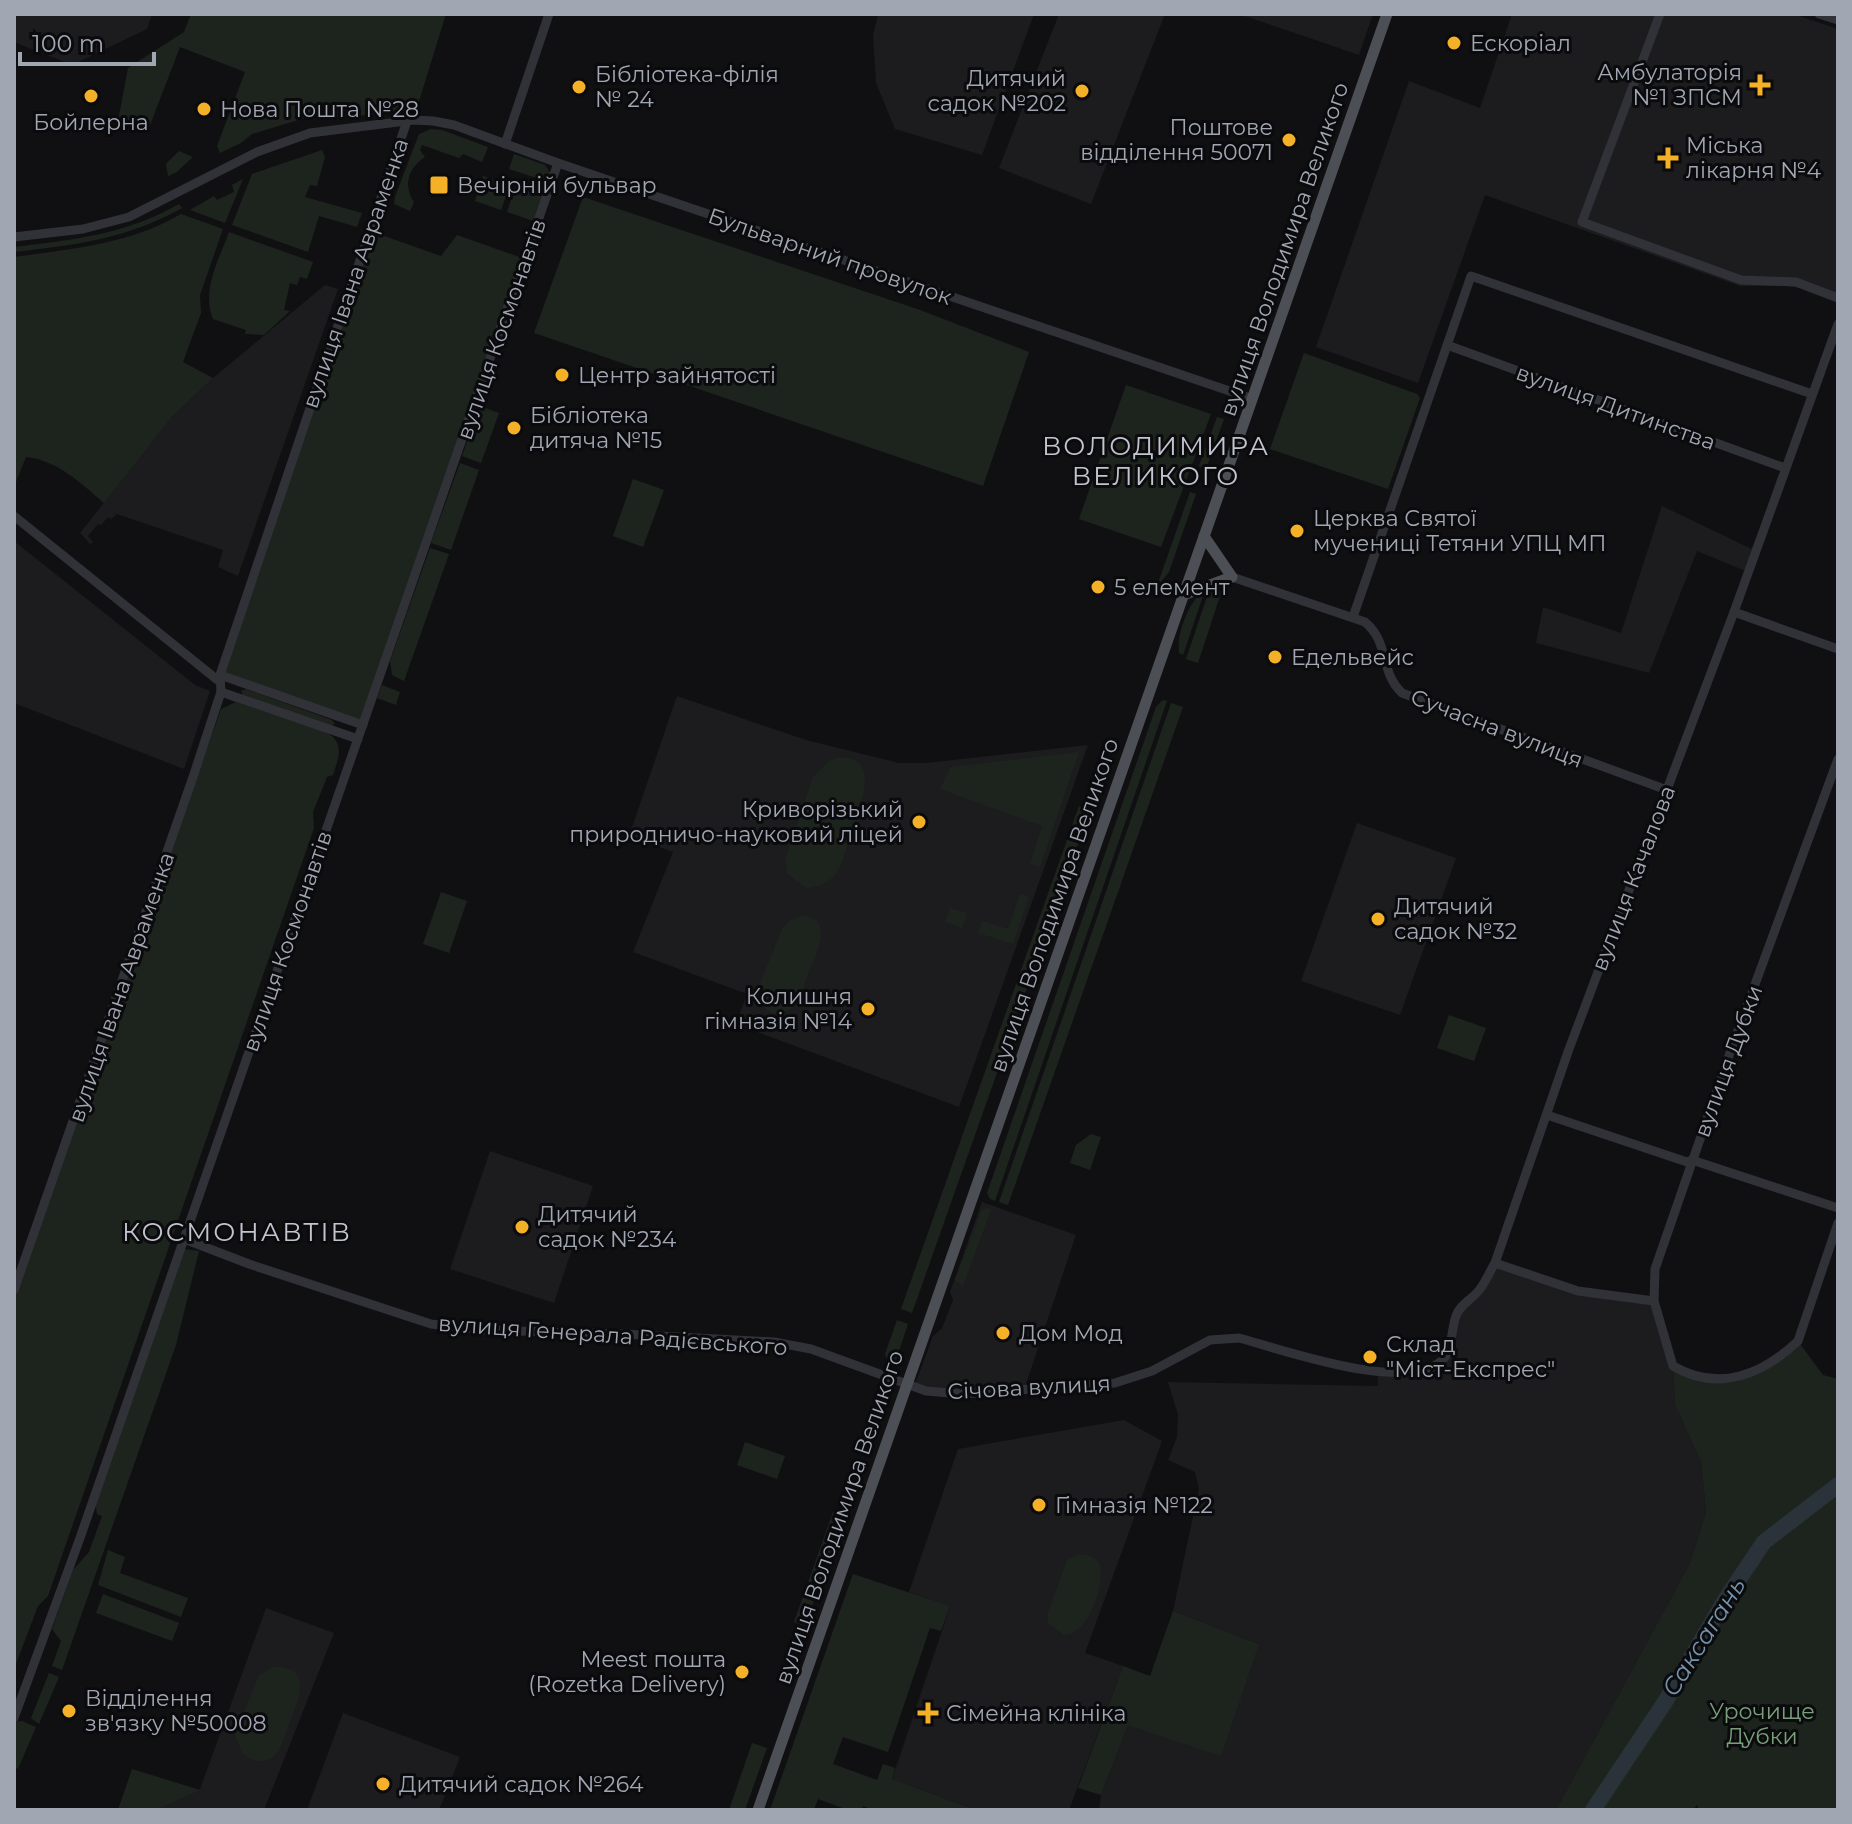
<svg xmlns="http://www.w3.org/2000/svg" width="1852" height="1824" font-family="Montserrat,sans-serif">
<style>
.built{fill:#1c1c1f}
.green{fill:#1d241e}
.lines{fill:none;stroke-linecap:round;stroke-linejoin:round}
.river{stroke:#2a333a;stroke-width:16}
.minor{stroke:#313237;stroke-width:9}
.major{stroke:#4d4f56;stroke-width:11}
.poi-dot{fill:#f4b026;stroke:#0b0b0d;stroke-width:3}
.labels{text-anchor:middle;stroke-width:6;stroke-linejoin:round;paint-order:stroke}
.poi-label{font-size:22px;fill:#a1a6b3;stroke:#0b0b0d;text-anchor:start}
.street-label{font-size:22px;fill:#a1a6b3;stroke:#0b0b0d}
.park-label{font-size:22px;fill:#789f7a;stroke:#0b0b0d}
.water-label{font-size:24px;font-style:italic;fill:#7794af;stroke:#0b0b0d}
.quarter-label{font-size:26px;letter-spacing:2px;fill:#c2c5cf;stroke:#0b0b0d}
</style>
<rect width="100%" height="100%" fill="#101012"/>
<g class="built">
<path d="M15,14H152L147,29L72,65L14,42Z"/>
<path d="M878,14H1034L982,155L895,129L876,83L873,36Z"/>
<path d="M1059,14H1165L1091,204L999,168Z"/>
<path d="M1239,14H1373L1359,55Z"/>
<path d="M1512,14H1793L1838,29V289L1833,301L1806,289L1788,286H1740L1485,195L1418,383L1316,347L1409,81L1480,108Z"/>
<path d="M325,285L338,289L238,576L218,567L223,550L117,514L111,519L108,517L101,525L98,524L88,536L93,542L90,544L80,533L172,417L213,378Z"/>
<path d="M1662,506L1756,551L1748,572L1697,551L1649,673L1536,643L1543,607L1621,633Z"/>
<path d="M14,541L195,685L210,691L184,769L14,703Z"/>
<path d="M677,696L806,740L899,763H926L1088,745L959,1107L736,1024L747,994L633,952L673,852L629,836Z"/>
<path d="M1357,823L1456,858L1400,1015L1301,981Z"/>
<path d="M490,1151L593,1186L554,1303L450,1269Z"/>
<path d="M982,1202L1076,1235L1024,1390L962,1394L914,1387L933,1336L942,1328L953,1300L950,1292Z"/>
<path d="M1495,1263L1545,1281L1654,1301L1673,1366L1675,1405L1701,1462L1706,1512L1690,1563L1556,1810H1099L1101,1795L1128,1725L1259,1644L1173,1611L1199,1488L1195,1472L1168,1460L1177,1437L1178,1415L1168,1382L1378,1386V1373L1404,1374L1444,1359L1456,1313Z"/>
<path d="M1124,1420L1162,1441L1085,1653L1123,1666L1069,1810H976L892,1779L950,1607L909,1592L958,1449Z"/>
<path d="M266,1608L334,1633L264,1810H156L200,1789Z"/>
<path d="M343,1713L460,1757L439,1810H307Z"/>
</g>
<g class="green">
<path d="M191,14H446L416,111L330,118L308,117L252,134L241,143L220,153L217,146L245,72L180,47L147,133L118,121L128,68L184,32Z"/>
<path d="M431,129L442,130L488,147L482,162L463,154L459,158L422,145L420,150L425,157C408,168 403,185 414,202L410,211L394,204L395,197L419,134Z"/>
<path d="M322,150L325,157L317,186L310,185L305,197L362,213L357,227L319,216L308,252L232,225L252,174Z"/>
<path d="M179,151L193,157L177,172L168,176L166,164Z"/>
<path d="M514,154L545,165L551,174L549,182L509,169Z"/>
<path d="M483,176L510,185L501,210L475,201Z"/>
<path d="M243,179L225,223L190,210L214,196L217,200L234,192L232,185Z"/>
<path d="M515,187L542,196L533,221L507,212Z"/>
<path d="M583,197L920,310L1029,352L983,486L534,333Z"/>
<path d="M179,204L182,208C127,239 75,245 14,252V247C73,240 127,234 179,204Z"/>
<path d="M181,214L223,229L200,295L201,313L183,362L213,378L172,417L104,503C81,483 57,460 26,457L14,487V257C72,249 130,244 181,214Z"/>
<path d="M370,231L441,256L457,235L525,259L363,725L220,675Z"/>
<path d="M229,232L313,262L307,279L300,277L297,285L290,283L284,310L290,311L264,335L245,334L246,330L213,319C201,290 219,260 229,232Z"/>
<path d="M1304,353L1417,394L1420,398L1388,489L1270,449Z"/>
<path d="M1126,385L1211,414L1161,547L1079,519Z"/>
<path d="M480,406L499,413L481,463L462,456Z"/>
<path d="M1217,417L1224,419L1206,469L1199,466Z"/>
<path d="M460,463L479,470L451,550L431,543Z"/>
<path d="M633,479L664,490L643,547L613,536Z"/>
<path d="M1190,492L1196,494L1169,572L1157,586Z"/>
<path d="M430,548L449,554L404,681L392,675L390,661Z"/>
<path d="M1218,587L1221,593L1198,663L1186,659L1210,588Z"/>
<path d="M1205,590L1183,655L1179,653C1176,634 1189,600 1205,590Z"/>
<path d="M382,685L400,692L396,705L377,698Z"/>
<path d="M246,689L332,720L335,724L330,726L243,695L241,691Z"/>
<path d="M1163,700L1167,701L995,1201L990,1199L987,1193L1156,707Z"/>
<path d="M236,702L326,732C345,743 339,757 333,775L327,777L313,812L314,828L48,1596L38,1606L14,1669V1300L221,709Z"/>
<path d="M1171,703L1183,707L1008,1205L999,1202Z"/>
<path d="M1079,752L1040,867L1030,864L1042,826L940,789L951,767Z"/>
<path d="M838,758C884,753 858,812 851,834C846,846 843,866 835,875C827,884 817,887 806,888L787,873L785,860L813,777L829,761Z"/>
<path d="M1079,806L1085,810L1084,827L912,1313L901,1309Z"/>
<path d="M441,892L467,901L449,953L423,944Z"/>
<path d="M1020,894L1029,897L1013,944L978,933L982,921L1008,929Z"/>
<path d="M950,908L967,913L962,928L945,922Z"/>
<path d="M801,916C837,915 814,960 807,976C804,985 801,998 795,1005C789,1012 780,1013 772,1014L758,1002L757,991L782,929L789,921Z"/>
<path d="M1449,1015L1486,1028L1474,1061L1437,1048Z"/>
<path d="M1091,1134L1101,1137L1090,1170L1070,1163L1076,1145Z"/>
<path d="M987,1208L991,1210L963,1286L955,1280L981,1211Z"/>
<path d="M184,1249L199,1251L176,1345L62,1670L52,1666L61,1641L52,1629L73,1570L89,1552L102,1516L97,1514L95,1501Z"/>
<path d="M897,1320L908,1324L895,1363L888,1361L885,1354Z"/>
<path d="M1798,1341L1823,1375L1838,1379V1810H1699L1697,1805L1693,1810H1556L1690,1563L1706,1512L1701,1462L1675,1405L1673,1366L1684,1372L1744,1376Z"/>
<path d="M745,1442L785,1456L777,1479L737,1465Z"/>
<path d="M833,1512L844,1515L805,1626L794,1622Z"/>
<path d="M108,1550L125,1557L120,1573L188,1598L181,1617L98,1585Z"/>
<path d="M1079,1554L1090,1556L1099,1562C1107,1582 1088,1635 1064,1635L1048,1623V1613L1067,1560Z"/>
<path d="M853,1574L950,1606L941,1631L930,1628L888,1752L843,1737L833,1764L877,1780L883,1764L895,1768L892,1779L976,1810H873L863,1806L862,1810H848L818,1799L814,1810H770Z"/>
<path d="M103,1594L179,1623L172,1641L96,1613Z"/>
<path d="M1173,1611L1259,1644L1221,1756L1128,1725L1101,1795L1078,1788L1123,1666L1150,1676Z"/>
<path d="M273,1667C315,1666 298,1701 289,1724C285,1735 281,1752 271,1758C261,1764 250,1760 242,1753L235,1735L259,1675Z"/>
<path d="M49,1673L59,1677L39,1724L31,1718Z"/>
<path d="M22,1721L36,1727L18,1769L14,1767V1726L15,1722Z"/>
<path d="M752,1743L767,1748L745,1810H729Z"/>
<path d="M132,1769L200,1790L156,1810H118Z"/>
</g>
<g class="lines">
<path class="river" d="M1593,1810L1665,1702L1725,1600L1764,1542L1838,1485"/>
<g class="minor">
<path d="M1660,14L1582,222L1741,280L1796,282L1838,298"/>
<path d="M1819,14L1838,20"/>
<path d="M505,144L549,14"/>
<path d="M14,237L83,229L129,217L257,152L310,133L414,120L433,121L454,125L558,163L1253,399"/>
<path d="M1447,345L1785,468"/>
<path d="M14,516L220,682"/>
<path d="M1232,577L1365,622C1390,643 1379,671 1402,693L1667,790"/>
<path d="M1734,612L1838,649"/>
<path d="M1353,617L1471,276L1812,394"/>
<path d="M220,675L363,725"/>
<path d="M221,692L358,739"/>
<path d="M1838,759L1733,1044L1655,1269L1654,1301L1673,1366C1719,1393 1763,1374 1798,1341L1838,1223"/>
<path d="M1547,1115L1687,1162L1692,1160L1838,1208"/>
<path d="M184,1239L249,1264L431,1324L484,1330L622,1334L774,1342L811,1349L926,1391L962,1394L1115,1383L1152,1371L1210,1340L1239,1338C1281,1349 1414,1397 1445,1357C1453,1346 1451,1329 1456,1316C1460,1304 1473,1299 1480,1289C1486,1281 1490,1271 1495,1263L1569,1049L1734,612L1838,324"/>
<path d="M1495,1263L1578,1291L1654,1301"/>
<path d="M14,1290L193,777L221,692L220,675L407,121"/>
<path d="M14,1718L80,1538L558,163"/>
</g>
<g class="major">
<path d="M1183,595L1232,577L1204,536"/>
<path d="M758,1810L1387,14"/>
</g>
</g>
<g class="poi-dot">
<circle cx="1454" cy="43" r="8"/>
<path d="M1756 73h8v8h8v8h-8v8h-8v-8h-8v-8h8z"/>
<circle cx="579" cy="87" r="8"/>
<circle cx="1082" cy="91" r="8"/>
<circle cx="91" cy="96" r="8"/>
<circle cx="204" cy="109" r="8"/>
<circle cx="1289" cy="140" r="8"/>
<path d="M1664 146h8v8h8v8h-8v8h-8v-8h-8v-8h8z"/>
<rect x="429" y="175" width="20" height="20" rx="4"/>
<circle cx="562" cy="375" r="8"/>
<circle cx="514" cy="428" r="8"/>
<circle cx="1297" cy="531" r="8"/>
<circle cx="1098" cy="587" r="8"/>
<circle cx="1275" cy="657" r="8"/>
<circle cx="919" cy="822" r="8"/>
<circle cx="1378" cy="919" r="8"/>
<circle cx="868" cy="1009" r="8"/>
<circle cx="522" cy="1227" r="8"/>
<circle cx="1003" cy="1333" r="8"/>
<circle cx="1370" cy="1357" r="8"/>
<circle cx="1039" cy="1505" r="8"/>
<circle cx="742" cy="1672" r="8"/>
<circle cx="69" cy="1711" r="8"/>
<path d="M924 1701h8v8h8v8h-8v8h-8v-8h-8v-8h8z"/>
<circle cx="383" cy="1784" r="8"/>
</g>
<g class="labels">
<g class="poi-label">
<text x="1470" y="51">Ескоріал</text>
<text x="1742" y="80" text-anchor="end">Амбулаторія<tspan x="1742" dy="25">№1 ЗПСМ</tspan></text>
<text x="595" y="82">Бібліотека-філія<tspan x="595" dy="25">№ 24</tspan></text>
<text x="1066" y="86" text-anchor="end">Дитячий<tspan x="1066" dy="25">садок №202</tspan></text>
<text x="220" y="117">Нова Пошта №28</text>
<text x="91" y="130" text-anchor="middle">Бойлерна</text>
<text x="1273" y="135" text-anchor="end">Поштове<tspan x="1273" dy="25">відділення 50071</tspan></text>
<text x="1686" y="153">Міська<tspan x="1686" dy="25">лікарня №4</tspan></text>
<text x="457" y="193">Вечірній бульвар</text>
<text x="578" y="383">Центр зайнятості</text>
<text x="530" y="423">Бібліотека<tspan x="530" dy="25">дитяча №15</tspan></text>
<text x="1313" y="526">Церква Святої<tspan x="1313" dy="25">мучениці Тетяни УПЦ МП</tspan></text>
<text x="1114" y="595">5 елемент</text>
<text x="1291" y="665">Едельвейс</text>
<text x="903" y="817" text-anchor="end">Криворізький<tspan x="903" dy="25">природничо-науковий ліцей</tspan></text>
<text x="1394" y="914">Дитячий<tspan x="1394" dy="25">садок №32</tspan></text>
<text x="852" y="1004" text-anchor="end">Колишня<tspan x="852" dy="25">гімназія №14</tspan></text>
<text x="538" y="1222">Дитячий<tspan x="538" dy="25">садок №234</tspan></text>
<text x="1019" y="1341">Дом Мод</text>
<text x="1386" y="1352">Склад<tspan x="1386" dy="25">"Міст-Експрес"</tspan></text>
<text x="1055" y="1513">Гімназія №122</text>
<text x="726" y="1667" text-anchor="end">Meest пошта<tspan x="726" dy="25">(Rozetka Delivery)</tspan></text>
<text x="85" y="1706">Відділення<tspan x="85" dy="25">зв'язку №50008</tspan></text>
<text x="946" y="1721">Сімейна клініка</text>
<text x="399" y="1792">Дитячий садок №264</text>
</g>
<g class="street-label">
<text transform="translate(1284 249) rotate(-71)" y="8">вулиця Володимира Великого</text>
<text transform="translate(830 256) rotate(19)" y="8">Бульварний провулок</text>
<text transform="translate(355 273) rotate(-71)" y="8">вулиця Івана Авраменка</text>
<text transform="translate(501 329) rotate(-71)" y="8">вулиця Космонавтів</text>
<text transform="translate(1616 407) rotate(20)" y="8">вулиця Дитинства</text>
<text transform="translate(1497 728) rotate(21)" y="8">Сучасна вулиця</text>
<text transform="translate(1633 878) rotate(-69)" y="8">вулиця Качалова</text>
<text transform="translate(1054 905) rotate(-71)" y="8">вулиця Володимира Великого</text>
<text transform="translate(287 941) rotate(-71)" y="8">вулиця Космонавтів</text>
<text transform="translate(121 987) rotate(-71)" y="8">вулиця Івана Авраменка</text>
<text transform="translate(1728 1061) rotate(-70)" y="8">вулиця Дубки</text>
<text transform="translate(613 1335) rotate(4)" y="8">вулиця Генерала Радієвського</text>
<text transform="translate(1029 1387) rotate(-3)" y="8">Січова вулиця</text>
<text transform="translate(839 1517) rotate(-71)" y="8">вулиця Володимира Великого</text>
</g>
<g class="park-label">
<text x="1762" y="1719">Урочище<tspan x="1762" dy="25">Дубки</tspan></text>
</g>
<g class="water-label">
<text transform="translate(1704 1637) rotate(-58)" y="8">Саксагань</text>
</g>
<g class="quarter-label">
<text x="1156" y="455">ВОЛОДИМИРА<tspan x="1156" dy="30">ВЕЛИКОГО</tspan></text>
<text x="237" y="1241">КОСМОНАВТІВ</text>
</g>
</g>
<rect width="1852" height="1824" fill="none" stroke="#a1a6b3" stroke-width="32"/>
<path d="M20 52v12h134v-12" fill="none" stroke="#a1a6b3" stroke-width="4"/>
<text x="32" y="52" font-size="24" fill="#a1a6b3" stroke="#0b0b0d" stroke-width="6" paint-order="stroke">100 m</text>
</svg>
